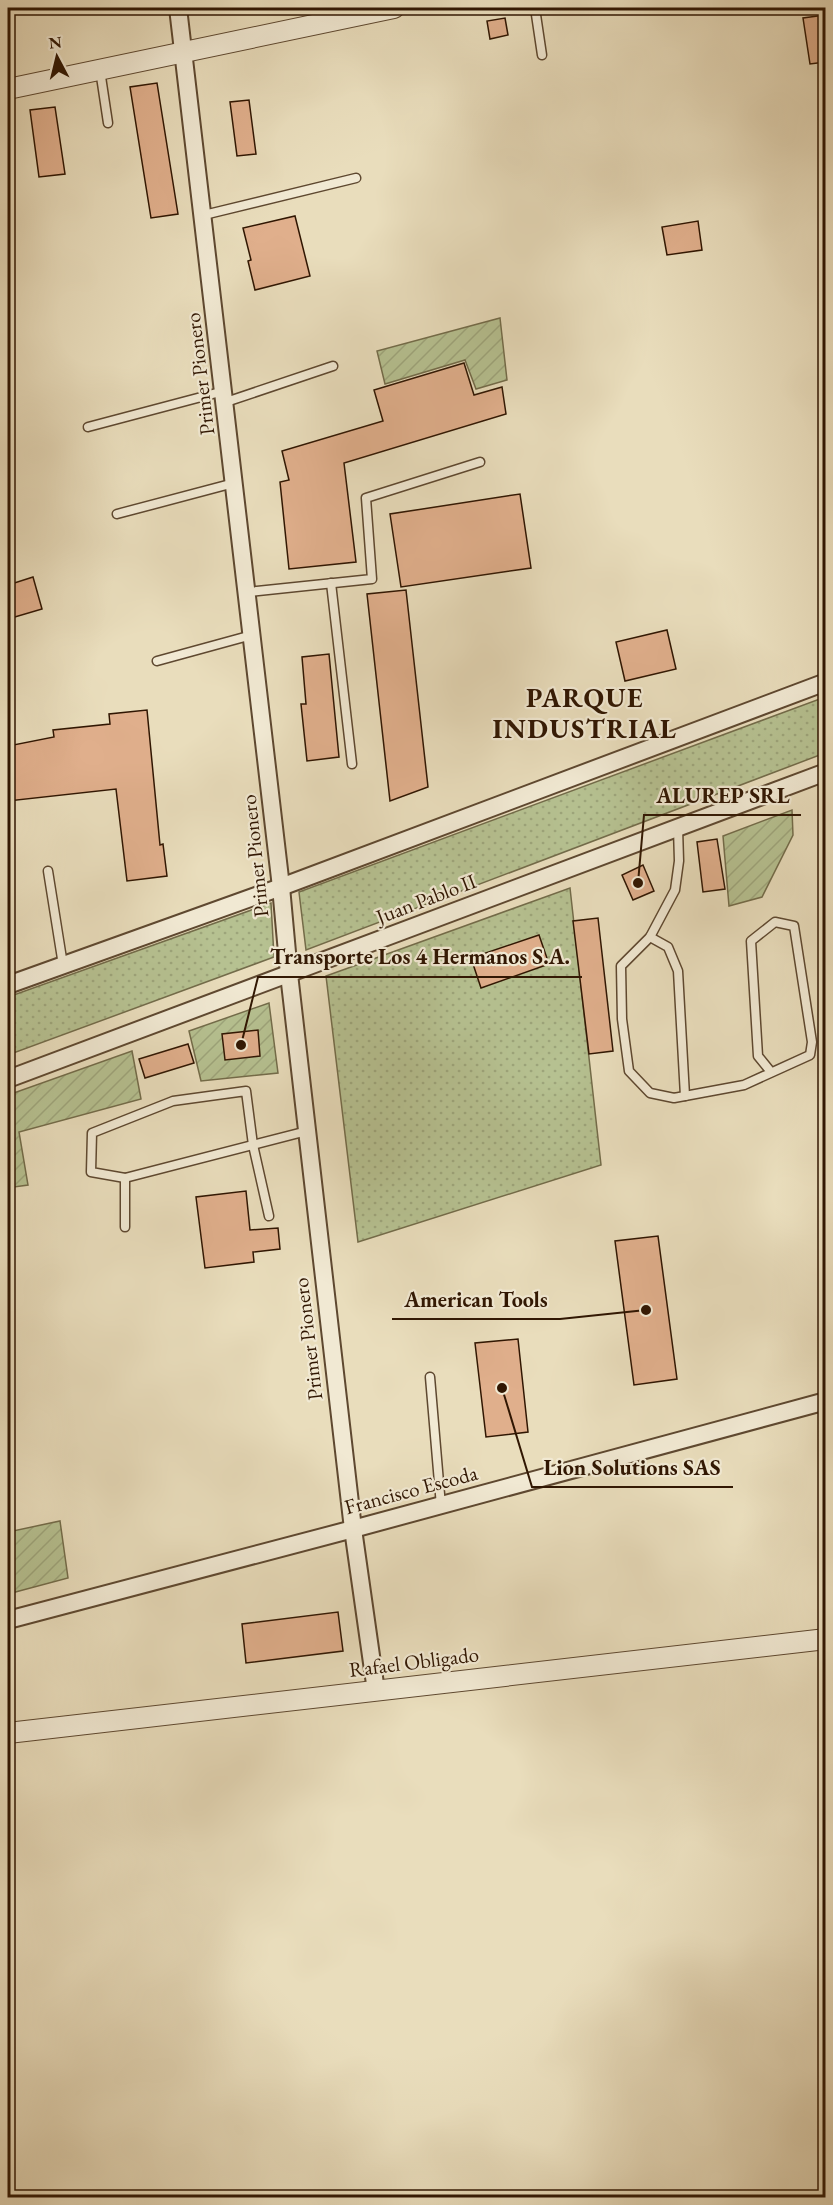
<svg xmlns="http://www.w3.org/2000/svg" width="833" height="2205" font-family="'EB Garamond',serif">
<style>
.grass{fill:url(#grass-dots);stroke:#736c4a;stroke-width:1.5}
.garden{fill:url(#garden-furrows);stroke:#736c4a;stroke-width:1.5}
.building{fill:#e0af8c;stroke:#301602;stroke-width:1.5}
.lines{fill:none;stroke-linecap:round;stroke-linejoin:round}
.service-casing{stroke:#5e4830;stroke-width:11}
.minor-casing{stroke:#5e4830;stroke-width:20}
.tertiary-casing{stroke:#5e4830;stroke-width:22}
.service{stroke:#f1e9d3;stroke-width:8}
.minor{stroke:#f1e9d3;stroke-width:16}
.tertiary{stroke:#f1e9d3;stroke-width:20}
.labels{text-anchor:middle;stroke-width:4.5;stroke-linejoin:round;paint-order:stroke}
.street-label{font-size:21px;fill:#301602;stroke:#f1e9d3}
.district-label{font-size:27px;font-weight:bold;letter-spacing:1.5px;fill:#301602;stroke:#f1e9d3}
.leader{fill:none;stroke:#301602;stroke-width:2}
.callout-dot{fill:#301602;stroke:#f1e9d3;stroke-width:2}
.callout-label{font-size:22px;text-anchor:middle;font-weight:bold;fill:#301602;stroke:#f1e9d3;stroke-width:4.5;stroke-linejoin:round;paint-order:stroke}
</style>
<defs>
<pattern id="grass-dots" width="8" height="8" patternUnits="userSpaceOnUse" patternTransform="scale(1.5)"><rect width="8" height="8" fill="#b6c191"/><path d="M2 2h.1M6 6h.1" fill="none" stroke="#9da57b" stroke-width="1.8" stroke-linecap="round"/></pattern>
<pattern id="garden-furrows" width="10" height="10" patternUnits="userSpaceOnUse" patternTransform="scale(1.5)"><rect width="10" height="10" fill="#b6c191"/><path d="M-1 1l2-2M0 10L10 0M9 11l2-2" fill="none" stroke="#9da57b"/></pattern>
</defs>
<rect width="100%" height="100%" fill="#e9ddbc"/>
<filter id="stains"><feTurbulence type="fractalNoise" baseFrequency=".00333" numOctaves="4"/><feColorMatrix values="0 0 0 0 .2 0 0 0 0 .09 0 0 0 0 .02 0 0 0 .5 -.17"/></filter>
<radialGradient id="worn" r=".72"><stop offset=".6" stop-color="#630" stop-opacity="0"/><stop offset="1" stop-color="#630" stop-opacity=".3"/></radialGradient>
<g class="grass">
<path d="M825,697V753L306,950L299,892Z"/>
<path d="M570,888L601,1165L358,1242L326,976Z"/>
<path d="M271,903L274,957L8,1055V997Z"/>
</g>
<g class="garden">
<path d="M500,318L507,380L476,389L465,360L385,384L377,351Z"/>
<path d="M792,810L793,835L762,897L729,906L723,836Z"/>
<path d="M269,1003L278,1073L201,1081L189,1031Z"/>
<path d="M132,1051L141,1099L19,1132L28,1185L14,1187L8,1144V1095Z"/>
<path d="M60,1521L68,1578L8,1594V1532Z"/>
</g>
<g class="building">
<path d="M825,15V62L810,64L803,18Z"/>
<path d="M505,18L508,35L490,39L487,21Z"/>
<path d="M157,83L178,214L151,218L130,87Z"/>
<path d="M249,100L256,154L237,156L230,102Z"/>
<path d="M55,107L65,174L39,177L30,110Z"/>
<path d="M295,216L310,276L255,290L248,261L251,260L243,228Z"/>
<path d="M698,221L702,250L667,255L662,227Z"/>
<path d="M464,363L474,395L502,387L506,414L344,463L356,562L289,569L280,482L289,480L282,451L383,421L374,390Z"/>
<path d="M520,494L531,568L401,587L390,514Z"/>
<path d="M33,577L42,609L8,619V585Z"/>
<path d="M406,590L428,787L390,801L367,594Z"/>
<path d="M667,630L676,669L625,681L616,642Z"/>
<path d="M329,654L339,757L307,761L301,704H306L302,657Z"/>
<path d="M147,710L160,845L163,844L167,876L127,881L116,789L8,801V746L54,737L53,730L110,724L109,714Z"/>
<path d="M717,839L725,889L703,892L697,842Z"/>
<path d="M643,865L654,891L633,900L622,875Z"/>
<path d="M598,918L613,1051L589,1054L573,921Z"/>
<path d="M539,935L549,964L481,988L471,958Z"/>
<path d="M258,1030L260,1056L225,1060L222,1034Z"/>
<path d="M188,1044L194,1063L145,1078L139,1059Z"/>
<path d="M246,1191L250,1230L278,1228L280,1249L253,1252L254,1262L205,1268L196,1197Z"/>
<path d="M658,1236L677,1379L634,1385L615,1241Z"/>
<path d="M518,1339L528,1432L486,1437L475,1343Z"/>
<path d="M338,1612L343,1651L246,1663L242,1624Z"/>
</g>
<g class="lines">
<defs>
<g id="service">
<path d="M535,8L542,55"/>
<path d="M100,70L108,123"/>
<path d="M204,215L356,178"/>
<path d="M226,402L333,366"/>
<path d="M88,427L224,391"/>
<path d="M117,514L234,483"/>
<path d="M331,583L352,764"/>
<path d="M248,592L372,579L366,498L480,462"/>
<path d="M157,661L252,635"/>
<path d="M678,828L679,861L675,890L650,937L621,966L622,1019L629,1071L650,1093L674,1098L744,1085L810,1055L812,1042L794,926L775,922L751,941L758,1056L771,1072"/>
<path d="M48,871L63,965"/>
<path d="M650,937L668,947L678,971L685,1096"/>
<path d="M125,1178L307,1131"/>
<path d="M125,1227V1178L91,1172L92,1133L173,1101L246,1091L253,1145L269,1216"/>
<path d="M430,1377L441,1506"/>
</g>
<g id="minor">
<path d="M178,8L281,887L289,974L353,1529L376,1691"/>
<path d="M8,985L281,887L826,682"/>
<path d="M8,1079L826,772"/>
<path d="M8,1620L353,1529L826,1401"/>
</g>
<g id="tertiary">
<path d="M8,89L394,8"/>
<path d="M8,1733L826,1639"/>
</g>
</defs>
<use href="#service" class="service-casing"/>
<use href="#minor" class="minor-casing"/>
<use href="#tertiary" class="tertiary-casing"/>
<use href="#service" class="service"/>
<use href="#minor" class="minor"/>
<use href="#tertiary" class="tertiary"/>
</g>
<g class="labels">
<g class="street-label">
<text transform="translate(200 374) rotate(-97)" y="7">Primer Pionero</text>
<text transform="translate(255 856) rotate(-96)" y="7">Primer Pionero</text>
<text transform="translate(426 899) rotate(-21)" y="7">Juan Pablo II</text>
<text transform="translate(308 1339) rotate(-97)" y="7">Primer Pionero</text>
<text transform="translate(411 1490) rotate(-15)" y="7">Francisco Escoda</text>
<text transform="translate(414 1662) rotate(-7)" y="7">Rafael Obligado</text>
</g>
<g class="district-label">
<text x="585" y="707">PARQUE<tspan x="585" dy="31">INDUSTRIAL</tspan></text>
</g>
</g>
<path class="leader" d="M638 883L644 815H801M241 1045L258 977H582M646 1310L560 1319H392M502 1388L532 1487H733"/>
<g class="callout-dot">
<circle cx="638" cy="883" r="6"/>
<circle cx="241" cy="1045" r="6"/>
<circle cx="646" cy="1310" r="6"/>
<circle cx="502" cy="1388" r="6"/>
</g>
<g class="callout-label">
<text x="723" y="803">ALUREP SRL</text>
<text x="420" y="964">Transporte Los 4 Hermanos S.A.</text>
<text x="476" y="1307">American Tools</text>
<text x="632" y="1475">Lion Solutions SAS</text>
</g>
<rect width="833" height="2205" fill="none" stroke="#e9ddbc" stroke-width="30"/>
<rect x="9" y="9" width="815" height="2187" fill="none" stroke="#301602" stroke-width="3"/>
<rect x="15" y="15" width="803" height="2175" fill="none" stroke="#301602" stroke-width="1.5"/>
<g transform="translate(57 57) rotate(353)" stroke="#f1e9d3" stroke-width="4.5" paint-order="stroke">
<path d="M0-4.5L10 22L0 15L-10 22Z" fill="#301602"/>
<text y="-9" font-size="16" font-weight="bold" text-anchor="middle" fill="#301602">N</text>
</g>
<rect width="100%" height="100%" filter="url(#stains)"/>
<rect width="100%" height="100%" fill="url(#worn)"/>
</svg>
